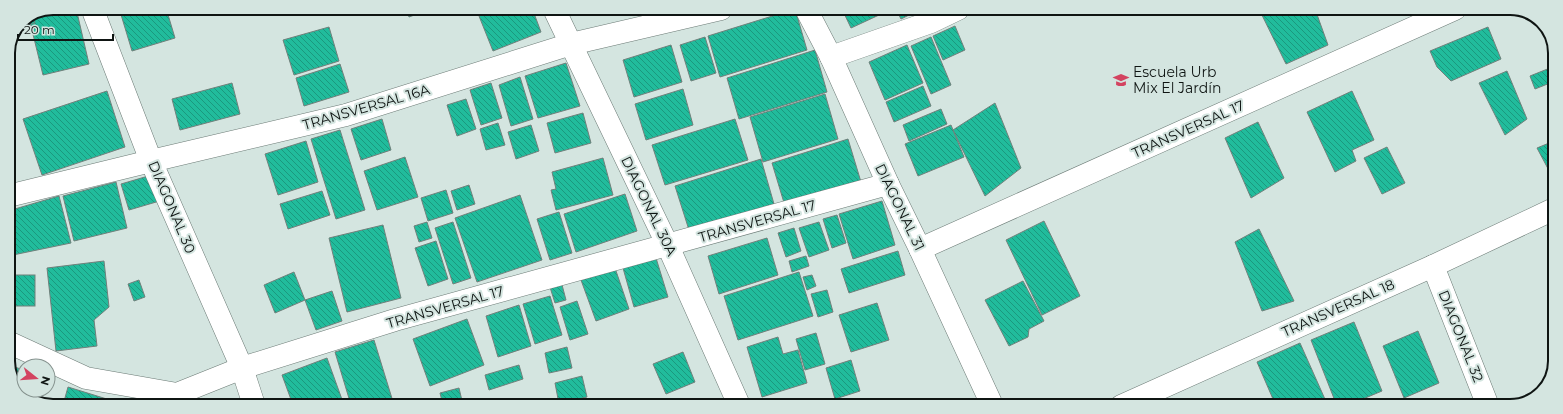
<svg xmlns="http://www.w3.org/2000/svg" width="1563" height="414" font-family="Montserrat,sans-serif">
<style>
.building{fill:url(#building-back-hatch);stroke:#70807b}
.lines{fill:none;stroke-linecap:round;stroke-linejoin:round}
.minor-casing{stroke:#6c7b76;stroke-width:23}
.tertiary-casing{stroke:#6c7b76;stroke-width:23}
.minor{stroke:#fff;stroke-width:22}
.tertiary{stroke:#fff;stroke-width:22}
.labels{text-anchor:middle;stroke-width:4;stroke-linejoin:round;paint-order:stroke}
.poi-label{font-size:14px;fill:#0f1513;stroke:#d4e5e0;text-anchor:start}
.street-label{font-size:14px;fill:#0f1513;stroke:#d4e5e0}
.rim{fill:none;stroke:#0f1513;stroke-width:2}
</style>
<defs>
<pattern id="building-back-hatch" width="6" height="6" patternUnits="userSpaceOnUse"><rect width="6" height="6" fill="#21bc9c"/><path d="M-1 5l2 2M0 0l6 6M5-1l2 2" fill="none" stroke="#1b987e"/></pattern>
</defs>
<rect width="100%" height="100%" fill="#d4e5e0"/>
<g class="building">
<path d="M53,8H76L89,64L43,75L29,18Z"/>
<path d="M119,8H166L175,38L132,51Z"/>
<path d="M406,8H427L428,10L409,17Z"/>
<path d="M498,8H532L541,32L493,51L479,16Z"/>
<path d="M795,9L807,50L720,77L708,36Z"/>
<path d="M842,9H892L851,28Z"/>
<path d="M896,9H921L901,19Z"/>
<path d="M1259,9H1315L1328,45L1286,64Z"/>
<path d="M1417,9H1436L1419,17Z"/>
<path d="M33,16L35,23L18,28L21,21Z"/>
<path d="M955,26L965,50L943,60L933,36Z"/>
<path d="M329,27L339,61L294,75L283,40Z"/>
<path d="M1488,27L1501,59L1451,81L1437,67L1430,51Z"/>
<path d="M705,37L716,73L691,81L680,45Z"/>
<path d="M931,37L951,85L931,94L911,46Z"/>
<path d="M671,45L682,82L634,97L623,60Z"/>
<path d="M907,45L923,83L885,100L869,62Z"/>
<path d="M815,50L827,92L739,119L727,78Z"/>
<path d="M566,63L580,106L538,118L525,76Z"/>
<path d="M340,64L349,92L304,106L296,78Z"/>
<path d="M1555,66V81L1535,89L1530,76Z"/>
<path d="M1507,71L1527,119L1505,135L1479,83Z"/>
<path d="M520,77L533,119L511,126L499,85Z"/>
<path d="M232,83L240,114L180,130L172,99Z"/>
<path d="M491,83L502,118L481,125L470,90Z"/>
<path d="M923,86L931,106L894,122L886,102Z"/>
<path d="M683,89L693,125L646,140L635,104Z"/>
<path d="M107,91L125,147L42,175L23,119Z"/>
<path d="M1352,91L1374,140L1352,150L1356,161L1335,172L1307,112Z"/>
<path d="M825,94L838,139L763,162L750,117Z"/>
<path d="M1555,95V106L1551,97Z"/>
<path d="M466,99L476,129L457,136L447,105Z"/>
<path d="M995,103L1021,168L985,196L953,130Z"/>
<path d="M941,109L947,124L909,141L903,125Z"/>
<path d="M583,113L591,143L555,153L547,123Z"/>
<path d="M382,119L391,150L361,160L351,129Z"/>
<path d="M735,119L748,160L665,185L652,145Z"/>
<path d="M1258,122L1284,178L1251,198L1225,138Z"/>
<path d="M498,123L505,145L486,150L480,129Z"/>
<path d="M531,125L539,151L516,159L508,132Z"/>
<path d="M951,125L964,157L918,176L905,144Z"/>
<path d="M340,130L365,210L336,219L311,139Z"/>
<path d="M848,139L861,182L785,206L772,163Z"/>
<path d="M306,141L318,182L278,195L265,154Z"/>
<path d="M1554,141V180L1537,148Z"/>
<path d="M1387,147L1405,183L1382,194L1364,158Z"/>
<path d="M405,157L418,197L377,210L364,171Z"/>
<path d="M603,158L613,195L556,210L551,190L556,189L552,172Z"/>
<path d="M761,159L774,204L689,230L675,186Z"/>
<path d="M155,174L163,200L129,210L121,184Z"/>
<path d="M116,182L127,228L74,241L63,196Z"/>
<path d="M469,185L475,204L457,210L451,191Z"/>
<path d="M446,190L453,213L428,221L421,198Z"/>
<path d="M322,191L330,215L288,229L280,204Z"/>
<path d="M625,194L637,231L576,252L564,214Z"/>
<path d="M520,195L542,260L477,282L455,218Z"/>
<path d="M59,196L71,243L8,256V211Z"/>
<path d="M882,201L895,245L853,259L839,214Z"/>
<path d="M559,212L572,253L550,260L537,219Z"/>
<path d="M837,215L846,243L832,248L823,219Z"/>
<path d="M1044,221L1080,296L1042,315L1006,240Z"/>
<path d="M427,222L432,238L419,242L414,226Z"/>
<path d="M453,222L471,278L453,284L435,228Z"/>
<path d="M819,222L829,250L809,257L799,228Z"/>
<path d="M383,225L401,298L347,312L329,238Z"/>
<path d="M794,228L801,251L786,257L778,233Z"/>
<path d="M1259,229L1294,301L1262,311L1235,242Z"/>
<path d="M767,238L778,275L719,294L708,256Z"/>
<path d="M436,241L448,279L428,286L415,248Z"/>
<path d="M898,251L905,275L849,293L841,269Z"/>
<path d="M806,256L809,266L792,272L789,261Z"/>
<path d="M656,258L668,297L634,307L623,268Z"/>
<path d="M104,261L109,307L94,320L97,346L56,351L47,268Z"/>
<path d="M615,268L629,309L596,321L581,280Z"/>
<path d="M294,272L305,300L275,313L264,285Z"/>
<path d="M799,272L813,316L738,340L724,296Z"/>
<rect x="8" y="275" width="27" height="31"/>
<path d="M812,275L816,286L807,290L803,277Z"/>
<path d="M139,280L145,297L134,301L128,284Z"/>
<path d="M561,281L566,300L555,303L549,284Z"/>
<path d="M1023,281L1044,321L1029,329L1028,337L1009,346L985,300Z"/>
<path d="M827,290L833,312L818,317L811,294Z"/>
<path d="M332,291L342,321L316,330L305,300Z"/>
<path d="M550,296L562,335L535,344L523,304Z"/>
<path d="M577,301L588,334L570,340L560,307Z"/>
<path d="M877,303L889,340L851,352L839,315Z"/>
<path d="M519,305L531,346L498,357L486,316Z"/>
<path d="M467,319L484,365L430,386L413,339Z"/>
<path d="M1354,322L1382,391L1346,406H1337L1311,340Z"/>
<path d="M1418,331L1439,383L1404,398L1383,346Z"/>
<path d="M816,333L825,364L805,370L796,339Z"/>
<path d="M778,337L783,354L798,350L807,383L762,397L747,347Z"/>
<path d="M374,340L394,405H351L335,352Z"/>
<path d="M1300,343L1328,406H1276L1257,362Z"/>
<path d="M567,347L572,368L549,373L545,353Z"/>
<path d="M683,352L695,382L666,394L653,364Z"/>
<path d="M327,358L344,405H293L282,375Z"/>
<path d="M851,360L860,391L835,399L826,368Z"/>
<path d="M8,365L24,370V386L22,392L19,390Z"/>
<path d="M519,365L523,379L489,390L485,375Z"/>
<path d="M582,376L587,397L559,404L555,383Z"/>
<path d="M68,387L110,400L109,405H63Z"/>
<path d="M459,388L463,405H443L440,393Z"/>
</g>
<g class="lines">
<defs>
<g id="minor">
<path d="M92,8L151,161L242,368L254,405"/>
<path d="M554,9L668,246L739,405"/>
<path d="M831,57L931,22L958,9"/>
<path d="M8,196L151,161L346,115L571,44L721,9"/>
<path d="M920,249L1455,9"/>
<path d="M1433,266L1488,406"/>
<path d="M8,342L86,378L177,394L242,368L395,320L888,184"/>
<path d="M1121,406L1433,266L1554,209"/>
</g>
<path id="tertiary" d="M806,9L831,57L888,184L920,249L992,405"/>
</defs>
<use href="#minor" class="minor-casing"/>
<use href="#tertiary" class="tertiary-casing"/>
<use href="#minor" class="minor"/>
<use href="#tertiary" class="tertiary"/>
</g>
<defs>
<symbol id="school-bare" viewBox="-9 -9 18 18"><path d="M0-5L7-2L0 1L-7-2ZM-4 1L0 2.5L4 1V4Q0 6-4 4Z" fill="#d34360" stroke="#d4e5e0" stroke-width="2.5" paint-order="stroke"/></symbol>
</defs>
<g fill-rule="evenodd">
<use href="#school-bare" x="1110" y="69" width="22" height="22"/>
</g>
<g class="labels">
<g class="poi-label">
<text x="1133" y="77">Escuela Urb<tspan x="1133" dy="16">Mix El Jardín</tspan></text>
</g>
<g class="street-label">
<text transform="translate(366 107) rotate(-16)" y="5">TRANSVERSAL 16A</text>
<text transform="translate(1188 129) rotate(-24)" y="5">TRANSVERSAL 17</text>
<text transform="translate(649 206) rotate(64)" y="5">DIAGONAL 30A</text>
<text transform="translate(172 207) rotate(67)" y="5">DIAGONAL 30</text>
<text transform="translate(900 207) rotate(64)" y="5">DIAGONAL 31</text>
<text transform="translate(757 221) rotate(-16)" y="5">TRANSVERSAL 17</text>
<text transform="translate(445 307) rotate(-16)" y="5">TRANSVERSAL 17</text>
<text transform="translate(1338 308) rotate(-24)" y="5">TRANSVERSAL 18</text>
<text transform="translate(1461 336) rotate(68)" y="5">DIAGONAL 32</text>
</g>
</g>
<path d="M0 0H1563V414H0ZM53 15H1510A38 38 0 0 1 1548 53V361A38 38 0 0 1 1510 399H53A38 38 0 0 1 15 361V53A38 38 0 0 1 53 15Z" fill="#d4e5e0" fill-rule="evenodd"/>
<path class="rim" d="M53 15H1510A38 38 0 0 1 1548 53V361A38 38 0 0 1 1510 399H53A38 38 0 0 1 15 361V53A38 38 0 0 1 53 15Z"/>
<g transform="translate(36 378) rotate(107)"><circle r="19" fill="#d4e5e0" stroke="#85928e"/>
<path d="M0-3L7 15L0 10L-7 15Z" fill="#d34360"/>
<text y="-6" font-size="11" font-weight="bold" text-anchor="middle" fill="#0f1513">N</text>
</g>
<path d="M18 34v6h95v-6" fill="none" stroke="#0f1513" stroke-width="2"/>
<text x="24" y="34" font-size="12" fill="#0f1513" stroke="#d4e5e0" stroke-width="3" paint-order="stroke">20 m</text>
</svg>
